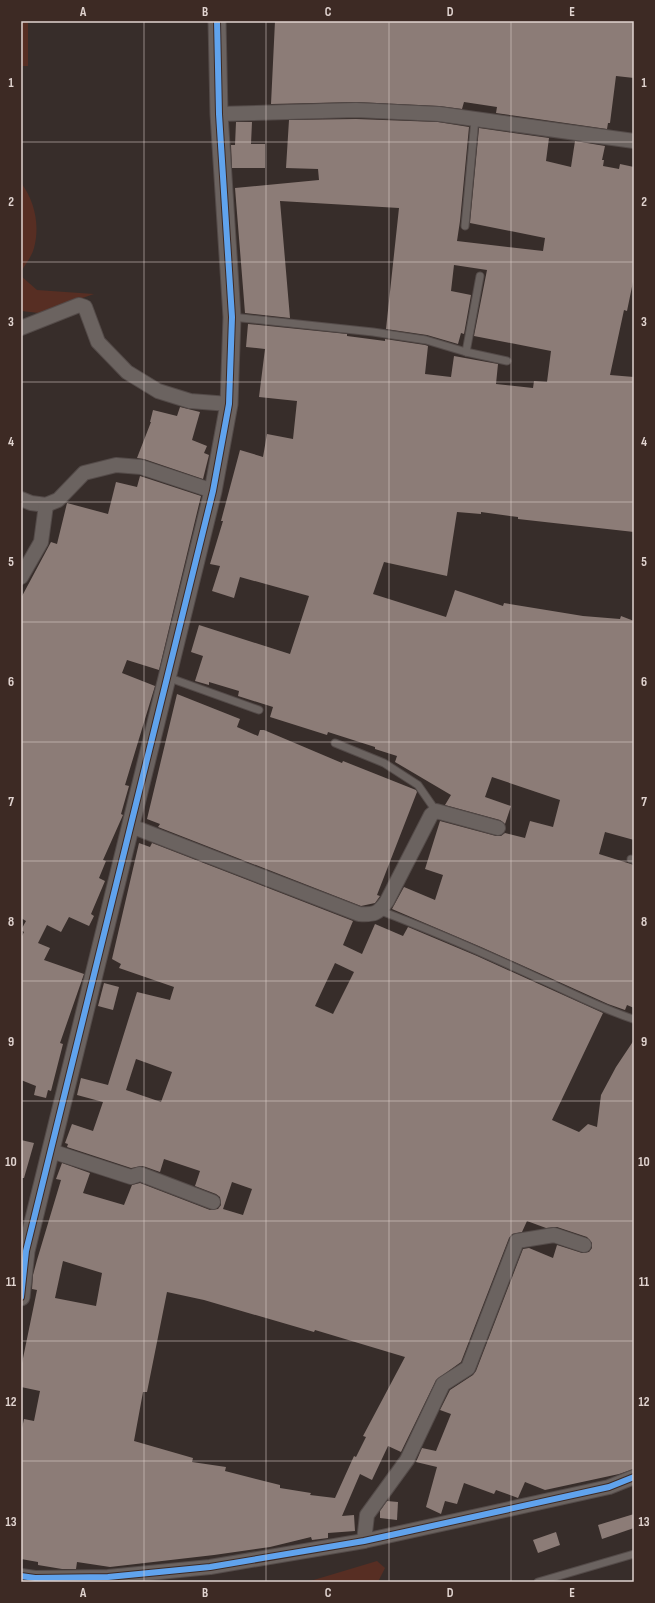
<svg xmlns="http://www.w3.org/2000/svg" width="655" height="1603" font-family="'Sofia Sans Condensed',sans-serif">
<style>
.green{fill:#572e23}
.building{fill:#8c7c77;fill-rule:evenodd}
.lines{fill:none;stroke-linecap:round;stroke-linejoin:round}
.service-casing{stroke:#544b49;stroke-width:9}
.minor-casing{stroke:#544b49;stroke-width:16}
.tertiary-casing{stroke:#544b49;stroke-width:19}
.service{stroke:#6b6360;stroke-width:7}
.minor{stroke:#6b6360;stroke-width:14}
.tertiary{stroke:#6b6360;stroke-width:17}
.cycleway-casing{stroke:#3d2a24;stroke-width:8}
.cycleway{stroke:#60a3ed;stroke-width:6}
.grid{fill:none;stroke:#e1d4d0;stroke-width:1;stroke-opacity:0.55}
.neatline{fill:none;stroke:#e1d4d0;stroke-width:1.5}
.grid-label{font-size:13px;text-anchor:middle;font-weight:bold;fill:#e1d4d0}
</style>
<rect width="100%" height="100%" fill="#372d2a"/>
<g class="green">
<rect x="21" y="21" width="7" height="45"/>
<path d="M21,183C35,201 40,226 34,248C32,256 25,265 21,272Z"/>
<path d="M21,276L37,290L94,294L39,313L21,311Z"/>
<path d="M377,1561L385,1568L378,1582H307Z"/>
</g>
<g class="building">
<path d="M275,21H634V78L616,76L610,123H608L607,129L496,113L497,107L464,102L462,109L439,106L356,102L271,104Z"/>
<path d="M356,119L438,122L469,127L460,221L457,241L543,251L545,238L470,223L479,128L549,138L546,161L571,167L575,141L605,146L602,160H604L603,166L619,169L620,164L634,167V277L627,311L624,310L610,375L634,377V532L518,519V517L481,512V514L457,512L447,576L384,562L373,594L446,617L455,590L503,606L504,603L583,616L620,619L621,616L634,621V840L605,832L599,854L634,865V1008L627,1005L625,1010L608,1004L481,947L392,909L404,887L435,900L443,875L425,869L440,821L496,836H501L505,833L525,838L530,821L553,827L560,800L492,777L485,797L511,806L505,824L500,820L445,805L451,795L395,762L397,756L375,749V747L328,732L327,735L270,717L273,707L238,696L239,691L209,682V685L195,681L203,656L191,652L199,625L290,654L309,596L240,577L234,598L212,591L220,566L210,564L223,521H221L240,450L263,457L267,434L293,439L297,401L259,397L265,349L246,347L248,324L347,334V336L385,341V339L425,345L428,346L425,374L451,377L454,356L498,364L496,384L533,388L534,381L547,382L551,351L474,336L487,270L454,265L451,291L471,295L464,334L461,333L458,344L427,335L386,329L399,208L280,201L290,318L245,313L235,188L319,180L318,169L286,168L289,120Z"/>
<path d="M236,122H252L251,144H265V168H232L231,145H235Z"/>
<path d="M180,407L200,412L192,440L207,446L204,453L209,455L203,479L144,459L137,458L151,422H150L153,410L177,416Z"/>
<path d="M140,476L201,496L159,670L127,660L122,673L155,686L125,785L129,786L121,814L123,815L103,860L106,861L99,878L105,881L91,914L94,916L89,926L69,917L61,932L47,925L38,943L50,948L44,960L84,974L60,1043L63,1044L51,1091L48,1090L46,1098L34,1095L36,1086L21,1080V938L24,932L21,930L26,921L21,918V598L51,542L57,544L67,503L108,514L116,482L137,487Z"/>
<path d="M177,694L240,719L237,727L258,736L260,730H264L342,763L343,761L416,790L417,792L377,895L380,896L375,903L361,906L158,827L160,824L147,819Z"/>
<path d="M139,843L150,847L152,843L353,921L343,945L362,954L375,924L403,936L408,927L477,956L603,1013L552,1120L579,1132L588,1124L597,1127L601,1095L616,1067L634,1040V1469L619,1474L545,1490L525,1482L518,1498L496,1490L494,1494L464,1483L457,1504L445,1501L441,1514L426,1507L437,1467L416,1462L422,1448L436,1451L451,1414L440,1410L450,1390L473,1375L476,1371L523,1249L529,1248L553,1258L557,1245L582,1253L589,1252L592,1248V1243L587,1237L557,1227L546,1228L527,1221L522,1232L512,1234L509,1238L461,1362L436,1380L401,1452L388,1446L372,1480L360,1474L342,1516L354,1515L355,1531L328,1533V1538L312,1540L311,1537L270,1547L214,1555L110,1567L77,1562L76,1569H62L38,1565V1562L21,1559V1433L24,1419L34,1421L40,1391L21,1387V1368L37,1290L32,1289L33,1275L37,1260L61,1180L56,1179L62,1163L90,1173L83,1193L124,1205L132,1185L140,1183L210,1210L218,1209L221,1205L220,1197L216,1194L195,1186L200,1171L164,1159L160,1172L143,1166L131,1168L67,1147L68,1144L65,1143L72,1124L93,1131L103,1102L77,1095L81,1078L108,1085L137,992L170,1000L174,987L119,968L121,964L112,959ZM335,963L354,972L333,1014L315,1006ZM136,1059L172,1072L161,1102L126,1090ZM232,1182L252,1189L243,1215L223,1209ZM63,1261L102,1273L96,1306L55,1298ZM167,1292L204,1300L314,1332L315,1330L405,1357L363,1436L366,1437L356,1457L354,1456L335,1498L310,1495L311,1493L280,1488V1485L225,1471L226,1467L192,1462L193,1458L134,1441L143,1392H147Z"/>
<path d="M104,983L119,987L113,1010L98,1006Z"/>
<path d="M21,1140L34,1143L24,1178H21Z"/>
<path d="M387,1501L398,1502L397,1520L380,1518V1511Z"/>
<path d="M634,1514V1528L602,1539L598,1525Z"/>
<path d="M556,1532L560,1545L538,1553L533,1540Z"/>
</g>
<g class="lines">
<defs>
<g id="service">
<path d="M465,226L475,119"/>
<path d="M232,317L373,332L426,340L466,352L507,361"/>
<path d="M466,352L480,276"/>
<path d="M167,677L259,710"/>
<path d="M335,743L384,763L418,785L436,811"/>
<path d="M631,859L634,860"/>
<path d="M381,911C434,931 486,954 538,978C570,992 600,1008 633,1019"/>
<path d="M538,1582L634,1554"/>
</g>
<g id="minor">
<path d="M219,114L356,110L439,114L634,141"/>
<path d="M21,328L79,305L85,307L98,342L127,372L158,391L190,401L229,404"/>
<path d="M21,499L31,503L46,505L58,500L84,473L116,465L141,467L213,491"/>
<path d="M21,577L41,542L46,505"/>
<path d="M131,826L359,914C374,915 378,914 387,901L431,815L436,811L498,828"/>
<path d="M51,1151L131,1177L140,1174L213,1202"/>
<path d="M364,1541L367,1515L407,1460L443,1384L468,1368L517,1241L554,1235L584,1245"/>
<path d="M21,1576L35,1578L108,1577L210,1567L364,1541L609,1487L634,1477"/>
</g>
<path id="tertiary" d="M21,1297L26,1251L213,491L229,404L232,317L219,114L217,21"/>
</defs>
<use href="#service" class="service-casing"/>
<use href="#minor" class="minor-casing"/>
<use href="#tertiary" class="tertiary-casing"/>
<use href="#service" class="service"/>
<use href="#minor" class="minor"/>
<use href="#tertiary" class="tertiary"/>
<defs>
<g id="cycleway">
<path d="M21,1297L26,1251L213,491L229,404L232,317L219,114L217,21"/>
<path d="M21,1576L35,1578L108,1577L210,1567L364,1541L609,1487L634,1477"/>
</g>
</defs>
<use href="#cycleway" class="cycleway-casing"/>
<use href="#cycleway" class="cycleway"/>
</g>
<path class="grid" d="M144,21V1582M266,21V1582M389,21V1582M511,21V1582M21,142H634M21,262H634M21,382H634M21,502H634M21,622H634M21,742H634M21,861H634M21,981H634M21,1101H634M21,1221H634M21,1341H634M21,1461H634"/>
<rect width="655" height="1603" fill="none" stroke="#3d2a24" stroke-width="44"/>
<rect x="22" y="22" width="611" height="1559" class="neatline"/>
<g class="grid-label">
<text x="83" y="16">A</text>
<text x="205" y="16">B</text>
<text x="328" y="16">C</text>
<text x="450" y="16">D</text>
<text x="572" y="16">E</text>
<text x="11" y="87">1</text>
<text x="644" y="87">1</text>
<text x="11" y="206">2</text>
<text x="644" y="206">2</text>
<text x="11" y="326">3</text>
<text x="644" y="326">3</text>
<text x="11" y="446">4</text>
<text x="644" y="446">4</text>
<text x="11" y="566">5</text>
<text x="644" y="566">5</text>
<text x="11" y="686">6</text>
<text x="644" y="686">6</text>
<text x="11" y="806">7</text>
<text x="644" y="806">7</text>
<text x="11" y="926">8</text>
<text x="644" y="926">8</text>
<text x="11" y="1046">9</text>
<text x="644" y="1046">9</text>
<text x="11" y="1166">10</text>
<text x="644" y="1166">10</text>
<text x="11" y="1286">11</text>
<text x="644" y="1286">11</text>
<text x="11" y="1406">12</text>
<text x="644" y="1406">12</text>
<text x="11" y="1526">13</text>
<text x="644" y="1526">13</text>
<text x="83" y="1597">A</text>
<text x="205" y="1597">B</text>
<text x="328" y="1597">C</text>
<text x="450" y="1597">D</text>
<text x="572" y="1597">E</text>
</g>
</svg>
